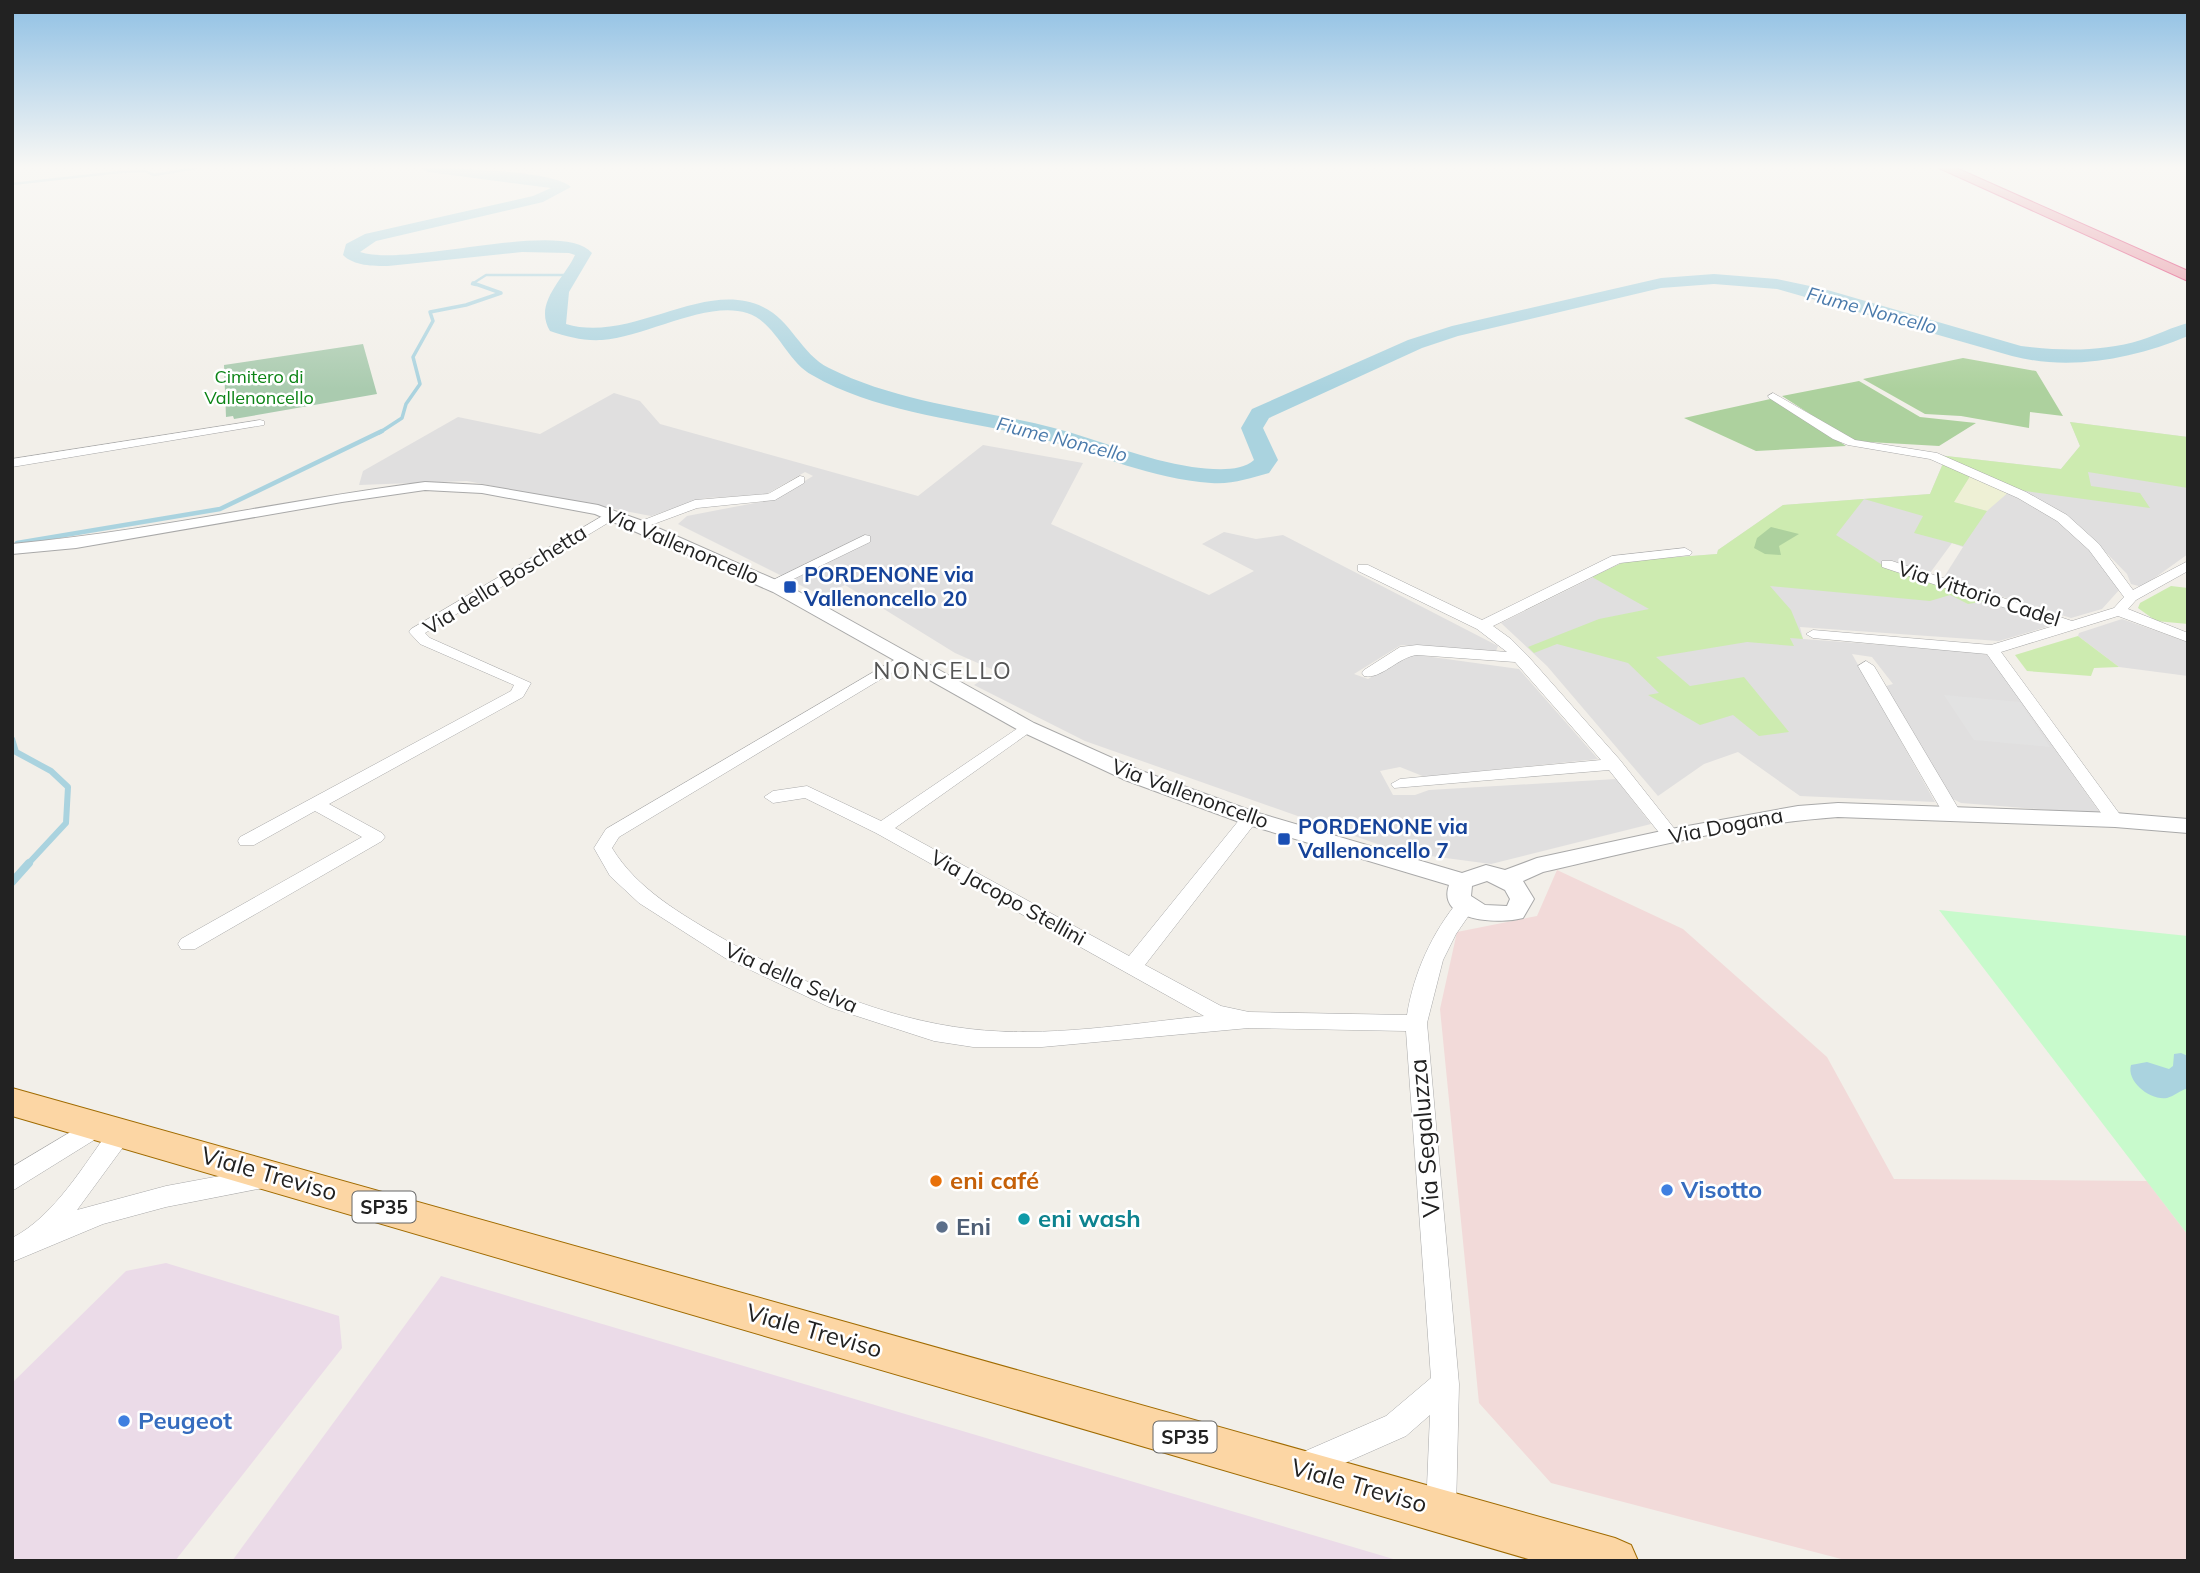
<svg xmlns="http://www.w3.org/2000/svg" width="2200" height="1573" font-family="Mulish,sans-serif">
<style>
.residential{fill:#e0dfdf}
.commercial{fill:#f2dad9}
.industrial{fill:#ebdbe8}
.farmland{fill:#eef0d5}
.grass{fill:#cdebb0}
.forest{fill:#add19e}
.cemetery{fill:#aacbaf}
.park{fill:#c8facc}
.parking{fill:#e2e2e2}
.water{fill:#aad3df}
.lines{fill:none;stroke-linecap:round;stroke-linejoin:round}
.stream-far4{stroke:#aad3df;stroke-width:2.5}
.stream-far3{stroke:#aad3df;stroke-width:3.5}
.stream-far2{stroke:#aad3df;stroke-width:4.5}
.stream-far1{stroke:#aad3df;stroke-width:6}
.stream{stroke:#aad3df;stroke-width:8}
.river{fill:#aad3df;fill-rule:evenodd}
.minor-casing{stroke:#a9a9a9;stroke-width:1}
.tertiary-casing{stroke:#a9a9a9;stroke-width:2}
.primary-casing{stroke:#a06b00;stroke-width:2}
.motorway-casing{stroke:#dc2a67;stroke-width:2}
.minor{fill:#fff;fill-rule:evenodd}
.tertiary{fill:#fff;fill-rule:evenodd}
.primary{fill:#fcd6a4;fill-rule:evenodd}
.motorway{fill:#e892a2;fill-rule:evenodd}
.transit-dot{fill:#1a4fb4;stroke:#fff;stroke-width:2.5}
.food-dot{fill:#e8710a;stroke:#fff;stroke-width:2.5}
.shop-dot{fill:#3f7fe0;stroke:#fff;stroke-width:2.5}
.culture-dot{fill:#0f9aa8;stroke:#fff;stroke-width:2.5}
.service-dot{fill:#5c6f8a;stroke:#fff;stroke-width:2.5}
.labels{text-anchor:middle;stroke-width:5;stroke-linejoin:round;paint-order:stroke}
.far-park-label{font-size:18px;fill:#0c8416;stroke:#fff}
.far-water-label{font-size:19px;font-style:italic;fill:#4a7aab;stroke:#fff}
.shield{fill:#fff;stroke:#646464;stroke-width:2}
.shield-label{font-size:19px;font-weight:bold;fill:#222}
.street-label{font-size:21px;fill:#222;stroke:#fff}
.transit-label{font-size:21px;font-weight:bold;fill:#164399;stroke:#fff;text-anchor:start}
.neighbourhood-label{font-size:23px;letter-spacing:2px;fill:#555;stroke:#fff}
.near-street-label{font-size:24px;fill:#222;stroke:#fff}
.near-food-label{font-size:24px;font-weight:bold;fill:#c56008;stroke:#fff;text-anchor:start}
.near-shop-label{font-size:24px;font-weight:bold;fill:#366cbe;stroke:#fff;text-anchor:start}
.near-culture-label{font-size:24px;font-weight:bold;fill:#0d838f;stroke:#fff;text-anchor:start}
.near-service-label{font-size:24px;font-weight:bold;fill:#4e5e75;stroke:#fff;text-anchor:start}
</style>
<rect width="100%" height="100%" fill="#f2efe9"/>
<g class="residential">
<path d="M614,393L640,401L660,424L918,496L983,445L1083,463L1051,524L1209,595L1254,571L1202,544L1224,532L1256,539L1283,535L1498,646L1496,651L1401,645L1354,674L1368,679L1410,654L1519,669L1598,759L1425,777L1400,767L1380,771L1393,795H1415L1429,790L1616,779L1651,824L1491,864L1400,852L1085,741L974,685L996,671L955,653L845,585L822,596L678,524L687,516L775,499L813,476L805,472L765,495L705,498L651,516L467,481L359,485L363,471L458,417L540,434Z"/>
<path d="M2070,422L2188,437V554L2142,587L2131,584L2127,574L2085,531L2062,513L2057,517L2105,565L2120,589L2102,609L2071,618L1949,580L1944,577L1963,547L1952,543L1930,573L1892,562L2053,625L1999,641L1800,627L1803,639L1979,652L1989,656L2101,814L1961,803L1951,798L1889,697L1886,686L1893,684L1872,657L1852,654L1935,802L1800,796L1738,752L1704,764L1658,796L1547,666L1501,623L1626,561L1717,554L1718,550L1783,505L1930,494L1944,461L1920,453L2061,469L2080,446Z"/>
<path d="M2122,619L2188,642V676L2119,667L2078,636L2079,633Z"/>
</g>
<path class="commercial" d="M1557,870L1683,929L1827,1057L1894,1179L2147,1181L2188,1235V1561H1849L1551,1483L1479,1403L1440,1009L1457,932L1537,916Z"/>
<g class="industrial">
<path d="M166,1263L339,1316L342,1348L175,1561H12V1383L126,1271Z"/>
<path d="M441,1276L1400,1561H232Z"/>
</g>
<path class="farmland" d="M1972,473L2010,491L1987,511L1953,502Z"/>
<g class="grass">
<path d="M2070,422L2188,437V488L2088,472L2091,486L2140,493L2150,508L2018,490L1972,473L1954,502L1987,511L1963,546L1914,533L1923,516L1864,499L1836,535L1887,568L1987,601L1968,604L1950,595L1930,601L1770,586L1791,610L1803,639L1790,638L1794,646L1747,642L1656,657L1690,686L1744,677L1789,732L1759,736L1733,715L1700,725L1648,695L1659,693L1628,663L1557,644L1534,653L1528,647L1599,619L1649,609L1592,577L1626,561L1717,554L1718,550L1783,505L1930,494L1944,461L1920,453L2061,469L2080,446Z"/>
<path d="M2171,586L2188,588V624L2156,621L2138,608L2140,603Z"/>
<path d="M2078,636L2119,667L2094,668L2091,676L2027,671L2015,655Z"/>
</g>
<g class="forest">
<path d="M1963,358L2036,371L2063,416L2030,412L2029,428L1961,416L1925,414L1863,379Z"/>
<path d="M1859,381L1920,417L1976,423L1939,446L1852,441L1782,396Z"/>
<path d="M1775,398L1846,446L1756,451L1684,418Z"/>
<path d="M1771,527L1799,534L1779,546L1781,555L1765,554L1754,548L1757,538Z"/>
</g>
<path class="cemetery" d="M363,344L377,394L234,419L233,416L226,417L224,365Z"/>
<path class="park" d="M1939,910L2188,936V1235Z"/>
<path class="parking" d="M1944,695L2020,702L2050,747L1974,740Z"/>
<path class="water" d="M2181,1053L2188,1056V1088C2181,1090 2174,1096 2167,1098C2151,1101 2126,1082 2131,1065L2147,1062L2169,1069L2173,1066L2174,1054Z"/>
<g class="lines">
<g class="stream-far4">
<path d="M12,184L120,172L145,171L154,175L196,168"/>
<path d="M476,285L472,284L486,275H569"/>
</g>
<path class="stream-far3" d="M379,433L402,418L406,404L420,384L413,357L433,321L430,312L466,305L501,293L473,283"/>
<path class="stream-far2" d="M17,543L220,509L382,431"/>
<path class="stream-far1" d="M12,739L16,752L51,771L68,787L66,823L27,865"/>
<path class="stream" d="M12,882L29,863"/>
<path class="river" d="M421,168C450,168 553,170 571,187L543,202L376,241L360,252C408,268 562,218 592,253L569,292L566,324C631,344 704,278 763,307C791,320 801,354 829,368C899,403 979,409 1054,428C1100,440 1145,460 1192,467C1210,469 1240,473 1254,460L1241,428L1252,409L1408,340L1452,326L1661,278L1714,274L1777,279L1824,289L2021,346C2061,351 2102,352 2141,340C2157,335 2172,327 2188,323V336C2133,359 2070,371 2012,356L1777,289L1714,284L1661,288L1458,336L1422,348L1269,418L1263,428L1278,460L1269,473C1250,478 1231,485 1211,483C1152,479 1098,454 1042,439C966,419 881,415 812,375C786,361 776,322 747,313C706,300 646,337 602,340C583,341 568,337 550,331C533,303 564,279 575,255L569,253L522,252L388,266C373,266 354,266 343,255L346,244L365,234L533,196L551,188L428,172Z"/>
<defs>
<g id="minor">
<path d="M1773,393L1855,440L1937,453L2026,492L2067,515L2099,544L2133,590L2188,561V571L2136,600L2128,609L2188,633V642L2118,616L2001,652L2121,816L2124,820L2121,824H2109L1987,654L1813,638L1806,634L1813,630L1991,645L2057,625L1882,567V561H1892L2072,621L2114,608L2124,597L2089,550L2057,521L2018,498L1930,459L1848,445L1833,439L1769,398L1768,396Z"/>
<path d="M260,420L264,421V425L12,467V459Z"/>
<path d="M800,476L804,477V483L775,500L697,508L643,528H633L631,525L695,500L768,494Z"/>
<path d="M611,511L617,515L616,518L425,633L430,638L531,683L523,697L329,804L382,833L385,837L382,841L195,949H181L178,944L181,939L362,837L315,811L254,845H240L238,841L240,837L511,691L514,685L420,644L409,632L411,629Z"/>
<path d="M865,535L870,536V542L777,587L772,588L765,584Z"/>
<path d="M1685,548L1692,552L1690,555L1620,563L1493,626L1511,639L1527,655L1620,760L1677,832L1680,836L1677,840H1665L1609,770L1394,788L1391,784L1400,779L1601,760L1515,662L1417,655C1398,657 1381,680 1364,676L1362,673L1364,670L1400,647L1417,645L1507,652L1477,629L1358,571V565H1368L1482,620L1612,556Z"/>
<path d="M906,653L914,658L911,661L619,837L612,848C637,889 681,914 722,938C797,981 883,1019 970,1029C1046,1038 1128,1024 1204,1016L876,833L805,798L773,803L764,797L773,791L807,786L881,821L1027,722L1033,724L1035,727L1033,730L895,828L1129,956L1244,814H1256L1259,818L1256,822L1145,965L1221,1006L1249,1012L1407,1015C1414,972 1432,933 1459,900H1473L1476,905L1456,934L1443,960L1427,1023L1459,1384L1456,1510L1452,1521L1441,1525L1430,1521L1426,1510L1430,1415L1406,1436L1304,1481L1294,1476L1289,1466L1294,1456L1386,1416L1431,1378L1406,1031L1249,1028L1042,1047H973L934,1041L829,1007L725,958L639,903L610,876L594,848L606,829Z"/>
<path d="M1866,661L1874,666L1961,813L1958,817H1946L1943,813L1858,666Z"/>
<path d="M99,1115L107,1118L111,1125L107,1132L12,1191V1167Z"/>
<path d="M121,1122L129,1125L133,1132L129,1139L77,1210L166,1186L263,1168L272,1171L275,1178L272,1185L263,1188L166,1207L103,1224L12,1262V1238C55,1216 85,1163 113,1125Z"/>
</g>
<path id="tertiary" d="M425,482L482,485L598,505L640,520L785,584L1034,723L1139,770L1258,813L1462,873L1486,865L1505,870L1537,858L1671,829L1798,806L1838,803L2115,813L2188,819V833L2115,827L1838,817C1738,824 1640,850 1543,872L1523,881L1534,899L1523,918C1502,924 1436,923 1449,885L1242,823L1125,780L1020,731L773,592L595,514L482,493L425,490L342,502L76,548L12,554V544C151,531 287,500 425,482ZM1487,881L1505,890L1510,899L1507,906L1485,905L1471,896L1472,886Z"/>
<path id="primary" d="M12,1088L1615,1538L1631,1545L1638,1561H1535L12,1116Z"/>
<path id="motorway" d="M1939,168H1956L2188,271V281Z"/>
</defs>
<use href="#minor" class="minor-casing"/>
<use href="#tertiary" class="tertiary-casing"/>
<use href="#primary" class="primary-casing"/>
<use href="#motorway" class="motorway-casing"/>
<use href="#minor" class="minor"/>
<use href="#tertiary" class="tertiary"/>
<use href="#primary" class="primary"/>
<use href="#motorway" class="motorway"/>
</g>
<linearGradient id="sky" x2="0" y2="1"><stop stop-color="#8fc0e4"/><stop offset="0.43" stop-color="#f9f8f5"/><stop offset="1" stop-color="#f9f8f5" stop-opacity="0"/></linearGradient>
<rect width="2200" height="389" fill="url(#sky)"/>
<g class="transit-dot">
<rect x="783" y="580" width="14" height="14" rx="3.5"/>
<rect x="1277" y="832" width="14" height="14" rx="3.5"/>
</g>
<circle class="food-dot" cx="936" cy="1181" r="7"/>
<g class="shop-dot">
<circle cx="1667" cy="1190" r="7"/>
<circle cx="124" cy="1421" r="7"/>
</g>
<circle class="culture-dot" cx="1024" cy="1219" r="7"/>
<circle class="service-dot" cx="942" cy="1227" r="7"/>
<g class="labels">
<g class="far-park-label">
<text x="259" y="383">Cimitero di<tspan x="259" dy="21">Vallenoncello</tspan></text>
</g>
<g class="far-water-label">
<text transform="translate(1872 310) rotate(15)" y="7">Fiume Noncello</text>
<text transform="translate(1062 439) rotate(14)" y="7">Fiume Noncello</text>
</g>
<g class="shield">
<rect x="352.5" y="1191.5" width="63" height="31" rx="5"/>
<rect x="1153.5" y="1421.5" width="63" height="31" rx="5"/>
</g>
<g class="shield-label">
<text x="384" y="1214">SP35</text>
<text x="1185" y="1444">SP35</text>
</g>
<g class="street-label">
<text transform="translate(682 546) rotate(23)" y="7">Via Vallenoncello</text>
<text transform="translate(505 580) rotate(-32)" y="7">Via della Boschetta</text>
<text transform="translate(1979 594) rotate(18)" y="7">Via Vittorio Cadel</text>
<text transform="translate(1190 794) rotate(20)" y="7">Via Vallenoncello</text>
<text transform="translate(1726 826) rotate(-11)" y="7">Via Dogana</text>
<text transform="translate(1008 898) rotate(29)" y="7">Via Jacopo Stellini</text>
<text transform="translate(791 978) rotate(24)" y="7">Via della Selva</text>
</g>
<g class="transit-label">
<text x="804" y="582">PORDENONE via<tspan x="804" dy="24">Vallenoncello 20</tspan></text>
<text x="1298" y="834">PORDENONE via<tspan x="1298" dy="24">Vallenoncello 7</tspan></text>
</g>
<g class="neighbourhood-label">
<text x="943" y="679">NONCELLO</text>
</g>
<g class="near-street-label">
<text transform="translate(1425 1138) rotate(-95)" y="8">Via Segaluzza</text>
<text transform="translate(269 1174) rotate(16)" y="8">Viale Treviso</text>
<text transform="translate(814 1331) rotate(16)" y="8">Viale Treviso</text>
<text transform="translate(1359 1486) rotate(16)" y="8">Viale Treviso</text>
</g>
<g class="near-food-label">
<text x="950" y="1189">eni café</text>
</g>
<g class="near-shop-label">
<text x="1681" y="1198">Visotto</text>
<text x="138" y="1429">Peugeot</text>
</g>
<g class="near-culture-label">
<text x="1038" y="1227">eni wash</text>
</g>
<g class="near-service-label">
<text x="956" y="1235">Eni</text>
</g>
</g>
<rect width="2200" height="1573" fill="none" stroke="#222222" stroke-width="28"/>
</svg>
